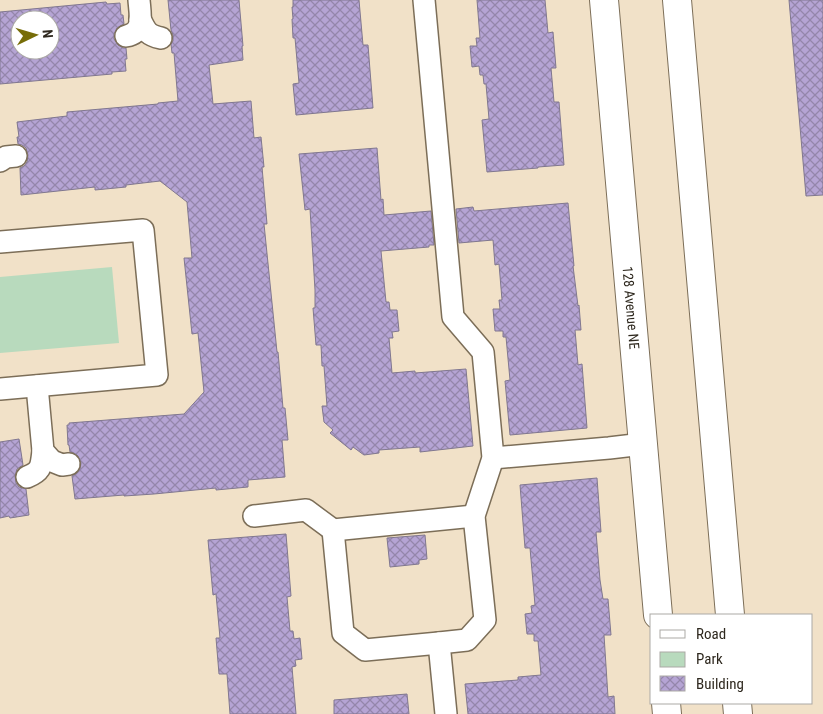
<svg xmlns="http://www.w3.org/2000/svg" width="823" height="714" font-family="'Roboto Condensed',sans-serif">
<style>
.park{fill:#b8dabd}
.building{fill:url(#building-cross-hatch);stroke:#80778f;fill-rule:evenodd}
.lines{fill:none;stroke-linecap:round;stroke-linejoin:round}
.minor-casing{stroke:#7c6e58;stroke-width:24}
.major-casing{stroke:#7c6e58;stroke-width:30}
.minor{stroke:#fff;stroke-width:21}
.major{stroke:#fff;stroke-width:28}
.labels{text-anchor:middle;stroke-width:4;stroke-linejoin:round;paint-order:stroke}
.street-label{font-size:14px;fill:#2e281e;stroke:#fff}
</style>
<defs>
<pattern id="building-cross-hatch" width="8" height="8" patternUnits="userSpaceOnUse" patternTransform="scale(1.25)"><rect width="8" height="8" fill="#b5a4d4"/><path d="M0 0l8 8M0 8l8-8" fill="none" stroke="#9486ab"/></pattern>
</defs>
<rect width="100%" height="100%" fill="#f1e1c8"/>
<path class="park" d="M112,267L119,343L0,353V277Z"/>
<g class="building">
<path d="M168,0H239L243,46H242L243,60L209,65L213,104L251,101L254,138L261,137L264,167H262L267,224H264L277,352H278L283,408H285L288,440H282L285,477L248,480V487L216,490V488L154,494L124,496V495L75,499L72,476L77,473L80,469L81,463L78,456L74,453L70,452L69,445H68L67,425H69V423L184,414L204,392L198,333L192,334L184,258H192L187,202L160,181L126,185V187L95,190V187L21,195L20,168L24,166L27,162L28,155L26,148L22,145L18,144L17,137H19L17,122L67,116V112L158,104V103L178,101L174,53H172L171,44L173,41V35L171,30Z"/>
<path d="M293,0H359L363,45H368L373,108L296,115L293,84L299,83L295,38H293L292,19H293L292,7H293Z"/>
<path d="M477,0H545L548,33L553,32L556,68H551L554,102H559L564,165L538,167V168L487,172L482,120L489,119L486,84H484L483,75H480L479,66L472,67L470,46H477L476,38H480Z"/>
<path d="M789,0H823V195L806,196Z"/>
<path d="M106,2L107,4L120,3L121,15H123L124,24L117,28L114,34V39L118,45L123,48H126L127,59H125L126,71L112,72V74L0,84V12ZM20,20H50V50H20Z"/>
<path d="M377,148L381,200L383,199L384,215L431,211L434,245H429V247L381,251L386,302H389L390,310H397L399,331L392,332L393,338H389L392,373L415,371V373L466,369L473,446L420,452V447L379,450V453L364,455L353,447L351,450L330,433L333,430L324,422L322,406H327L324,366H322L321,345H316L313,308H315V290L310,209L305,210L299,154Z"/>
<path d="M568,203L574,266H573L578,306L579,305L581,330H575L578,365L582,364L587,428L510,435L505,381L510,380L506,337H503V331H495L493,309H500L499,300H502L499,264L495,265L493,240L459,243L456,209L473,207L474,211Z"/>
<path d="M19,439L23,465L17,469L15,476L16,483L19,487L26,489L29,515L10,518L9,516L0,518V442Z"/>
<path d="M597,478L601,532H596L600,580L603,599H608L611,635H604L608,697L614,696L615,714H468L465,684L518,680V677L541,675L538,641H534V634H527L525,614L532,613L531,606L535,605L530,548H525L520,485Z"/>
<path d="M286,534L291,596L287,597L290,631H293L294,639L300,638L302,659L295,660L296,666L292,667L296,714H230L227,674H219L216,638H220L216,594L213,595L208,540Z"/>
<path d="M425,535L427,559L419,560V564L390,567L387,538Z"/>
<path d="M407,694L409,714H334V700Z"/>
</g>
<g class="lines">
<defs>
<g id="minor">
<path d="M424,0L453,317L483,352L493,458L474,516L485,620L467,640L439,643L446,714"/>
<path d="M140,19C146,31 147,35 161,38"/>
<path d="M126,36C145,33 140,14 139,0"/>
<path d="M0,161L6,157L16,156"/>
<path d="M0,242L143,230L157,375L0,389"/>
<path d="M37,386L43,451L52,461L62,465L69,464"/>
<path d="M493,458L609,448L643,444"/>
<path d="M27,477C42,471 41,466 43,451"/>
<path d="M254,516L306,510L333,530L474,516"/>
<path d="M333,530L343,633L365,650L439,643"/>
</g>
<g id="major">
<path id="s1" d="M604,0L658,615"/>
<path d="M677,0L730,615"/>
<path d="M666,703L667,714"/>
<path d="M737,703L738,714"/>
</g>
</defs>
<use href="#minor" class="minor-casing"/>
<use href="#major" class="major-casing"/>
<use href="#minor" class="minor"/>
<use href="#major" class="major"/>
</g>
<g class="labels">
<g class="street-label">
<text dy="5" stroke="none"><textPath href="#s1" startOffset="309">128 Avenue NE</textPath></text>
</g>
</g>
<rect x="650" y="614" width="162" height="90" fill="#ffffff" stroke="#aba9a5"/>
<rect x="660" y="630" width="25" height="8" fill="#ffffff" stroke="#aba9a5"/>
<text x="696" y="639" font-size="15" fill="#2e281e">Road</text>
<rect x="660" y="652" width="25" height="15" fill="#b8dabd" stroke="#aba9a5"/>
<text x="696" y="664" font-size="15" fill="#2e281e">Park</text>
<rect x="660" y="676" width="25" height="15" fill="url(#building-cross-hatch)" stroke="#aba9a5"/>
<text x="696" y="689" font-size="15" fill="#2e281e">Building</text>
<g transform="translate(35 35) rotate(85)"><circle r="24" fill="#ffffff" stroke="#aba9a5"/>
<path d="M0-4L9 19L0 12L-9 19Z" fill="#776d08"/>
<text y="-8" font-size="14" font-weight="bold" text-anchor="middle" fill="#2e281e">N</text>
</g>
</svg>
